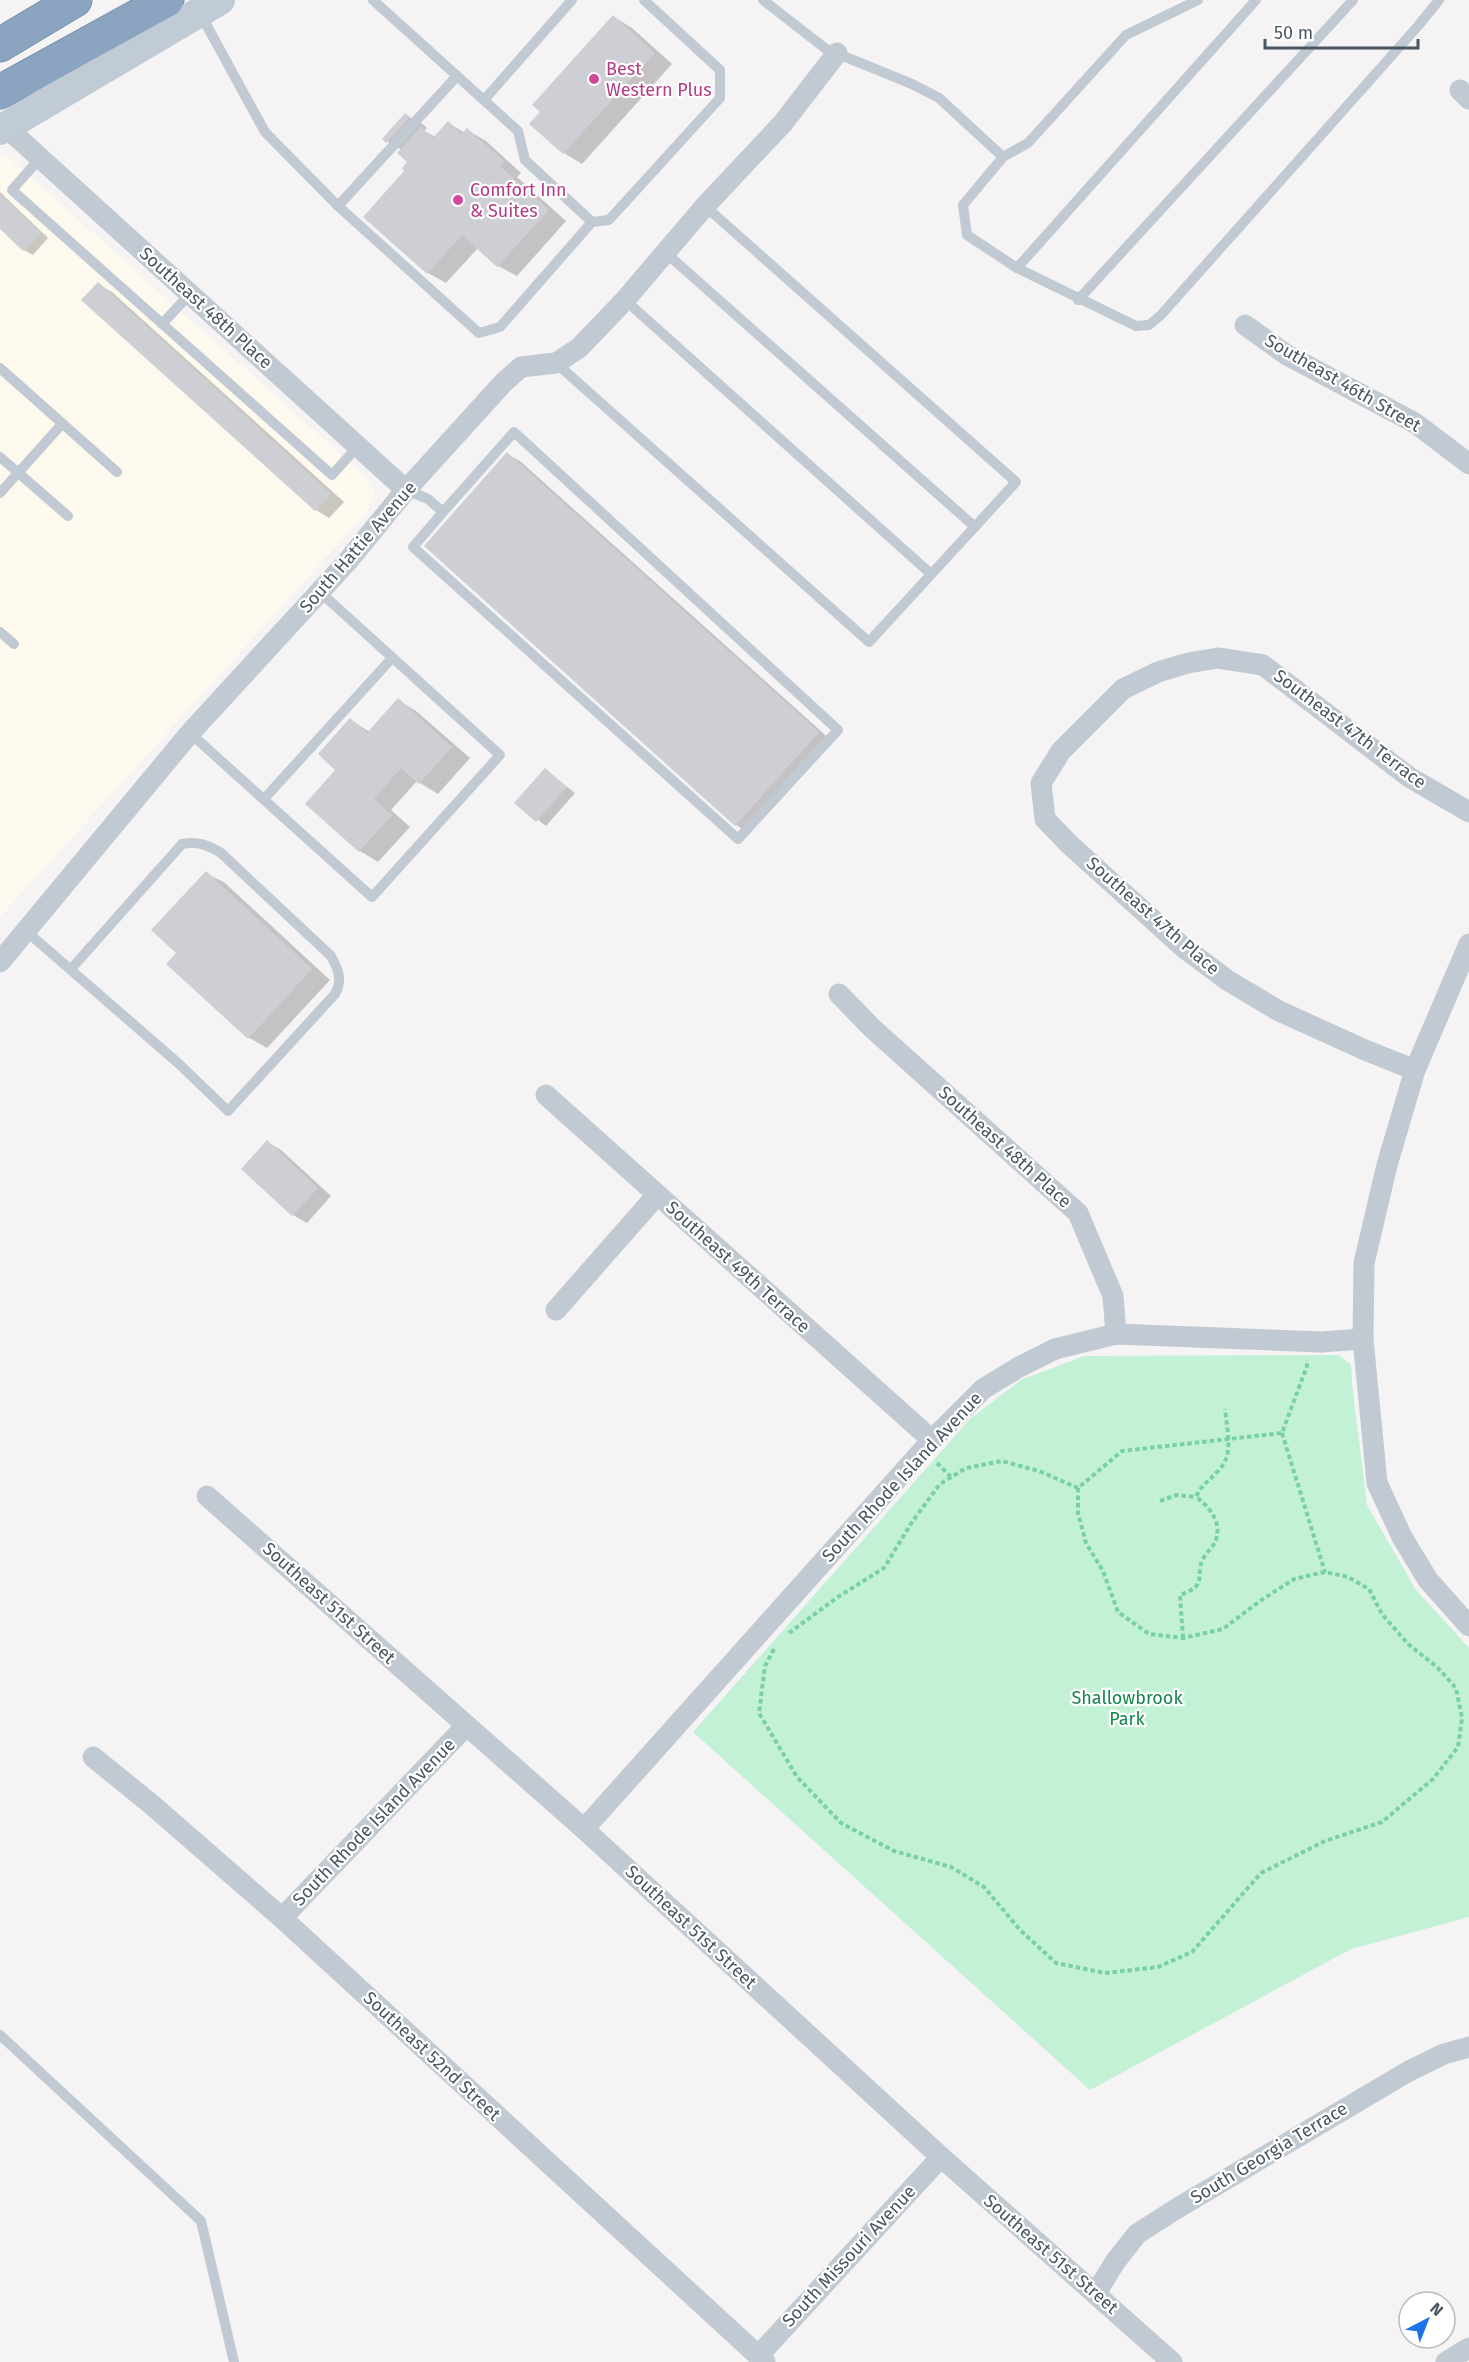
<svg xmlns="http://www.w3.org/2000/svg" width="1469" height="2362" font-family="'Fira Sans',sans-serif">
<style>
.commercial{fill:#fdf9ef}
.green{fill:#c3f1d5}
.shadow{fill:#0003}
.building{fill:#cdcfd5}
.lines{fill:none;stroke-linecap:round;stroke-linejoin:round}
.highway-casing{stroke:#7690ad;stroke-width:35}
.path{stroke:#7ad0a6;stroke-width:4;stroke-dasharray:4.5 3;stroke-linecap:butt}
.lane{stroke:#c1cad2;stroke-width:10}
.street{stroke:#c1cad2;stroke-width:21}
.secondary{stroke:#c1cbd6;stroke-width:30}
.highway{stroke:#8ba5c1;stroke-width:33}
.hotel-dot{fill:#d1479c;stroke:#fff;stroke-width:2}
.labels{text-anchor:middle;stroke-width:4.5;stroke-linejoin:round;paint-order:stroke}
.hotel-label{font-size:18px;fill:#b23c85;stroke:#fff;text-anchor:start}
.street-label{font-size:18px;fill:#4a5661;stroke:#fff}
.park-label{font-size:18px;fill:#17864f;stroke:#fff}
</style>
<rect width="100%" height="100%" fill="#f5f3f3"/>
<path class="commercial" d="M6,155L368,479L375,491L366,513L0,917V159Z"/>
<path class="green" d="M1339,1355L1351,1365L1352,1384L1367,1505L1416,1590L1469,1648V1917L1351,1949L1090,2090L693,1732L970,1419L1021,1380L1084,1356Z"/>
<g class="shadow">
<path d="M614,17L632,28L672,64L582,164L564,153L531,124Z"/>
<path d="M406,115L424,125L427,128L424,131L436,137L448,123L465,133L467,130L486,141L521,173L517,177L566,221L517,276L498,266L478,248L446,283L428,273L407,171L410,162L402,150L387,141Z"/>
<path d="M0,192L48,238L33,255L24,250L0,227Z"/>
<path d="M98,284L112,292L344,502L329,518L316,510Z"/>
<path d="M507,454L520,461L832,741L749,833L736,825L426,546Z"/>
<path d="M398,700L416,711L470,758L438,794L417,781L391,810L410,827L378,862L360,851L307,804L337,769L350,720L370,732Z"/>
<path d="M545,770L575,793L546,826L516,803Z"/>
<path d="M206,873L225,883L330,980L267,1048L248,1037Z"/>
<path d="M267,1142L281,1150L331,1196L307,1223L293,1215L243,1169Z"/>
</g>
<g class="building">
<path d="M613,15L655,53L563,154L529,124L540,112L532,105Z"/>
<path d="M405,113L410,117L386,143L382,139Z"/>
<path d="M448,121L462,134L467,128L504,161L500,166L549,210L497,267L462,235L427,274L363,217L404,171L402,168L407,162L397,153L421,127L433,138Z"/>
<path d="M0,194L41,233L23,251L0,229Z"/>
<path d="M98,282L331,494L315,511L81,300Z"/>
<path d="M507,452L819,732L735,826L424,546Z"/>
<path d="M398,698L452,747L419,784L401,768L374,799L392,815L359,852L305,804L335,770L318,754L350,718L367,733Z"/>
<path d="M545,768L567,787L536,822L514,803Z"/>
<path d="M206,871L312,969L248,1039L166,964L176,953L151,930Z"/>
<path d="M267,1140L318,1188L292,1216L241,1169Z"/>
</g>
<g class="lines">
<defs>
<g id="highway">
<path d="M0,45L75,0"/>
<path d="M0,92L167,0"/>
</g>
</defs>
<use href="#highway" class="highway-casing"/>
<g class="path">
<path d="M1282,1433L1325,1572"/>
<path d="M937,1463L951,1477"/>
<path d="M1160,1501L1177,1495L1196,1497"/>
<path d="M789,1633L838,1597L884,1568L912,1522L940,1484L966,1468L1002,1461L1039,1471L1078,1488L1122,1451L1282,1433L1307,1366V1360"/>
<path d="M1183,1638L1180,1595C1210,1584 1194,1576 1203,1559C1206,1552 1213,1548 1216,1540C1222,1522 1209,1506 1196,1497C1202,1484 1208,1482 1217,1472C1235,1455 1227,1432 1225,1409"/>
<path d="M774,1649L765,1666L759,1713L797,1777L841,1823L894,1851L951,1867L984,1887L1020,1930L1056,1963L1105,1973L1158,1967L1192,1952L1261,1873L1325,1841L1382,1822L1433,1779L1458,1747L1462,1718L1456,1688L1437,1667L1408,1644L1382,1614L1369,1589L1348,1577L1325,1572L1294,1579L1260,1601L1223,1629L1183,1638L1149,1634L1118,1612L1103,1571L1086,1543L1078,1513V1488"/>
</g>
<g class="lane">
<path d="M763,0L826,49L912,84L939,98L1003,157"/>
<path d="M1198,0L1126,35L1028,143L1003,157L963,205L967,235L1017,268L1136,326L1149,325L1161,315L1418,26L1439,0"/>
<path d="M201,15L265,132L338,206L479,333L500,327L592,222L525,160L518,131L373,0"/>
<path d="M484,100L572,0"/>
<path d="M40,158L12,190L332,475L358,446"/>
<path d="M338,206L457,76"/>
<path d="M592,222L609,220L720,98V70L644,0"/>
<path d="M666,253L975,527"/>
<path d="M1017,268L1256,0"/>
<path d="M625,300L931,574"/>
<path d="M1078,300L1353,0"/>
<path d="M162,324L190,294"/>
<path d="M556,363L869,642L1016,482L705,206"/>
<path d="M0,368L117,472"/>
<path d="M0,457L68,516"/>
<path d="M406,490L428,499L443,512L413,547L738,839L838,730L514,432L443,512"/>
<path d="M0,493L62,424"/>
<path d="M0,632L14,644"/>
<path d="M190,733L372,897L500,755L320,592"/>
<path d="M264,799L392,658"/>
<path d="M26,931L178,1063L228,1111L335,994C343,980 338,969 331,956L221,853C208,845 198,841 182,844L71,969"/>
<path d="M0,2035L201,2221L234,2362"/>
</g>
<g class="street">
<path d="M1460,90L1469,99"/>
<path d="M6,127L406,490"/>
<path d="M1245,325L1287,355L1415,423L1469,464"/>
<path d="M1469,944L1415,1070L1387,1165L1364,1263L1363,1339L1377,1483L1402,1537L1428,1580L1469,1626"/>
<path d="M0,962L190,733L347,562L406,490L503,383L521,367L556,363L579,348L625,300L705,206L783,123L837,53"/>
<path d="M839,994L872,1028L1078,1213L1113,1296L1116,1334"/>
<path d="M1415,1070L1365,1050L1279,1011L1227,980L1183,947L1069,844L1045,819L1041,783L1061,751L1123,689L1158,672L1188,663L1218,658L1263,665L1409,777L1469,812"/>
<path d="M546,1095L932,1440"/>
<path d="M556,1310L657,1195"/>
<path d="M207,1496L584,1829L941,2157L1172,2362"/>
<path d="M93,1757L151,1804L282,1918L765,2362"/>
<path d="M584,1829L932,1440L983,1389L1019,1367L1055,1349L1116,1334L1321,1342L1363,1339"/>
<path d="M282,1918L466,1726"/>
<path d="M1096,2293L1115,2262L1137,2234L1176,2209L1409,2071L1444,2054L1469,2047"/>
<path d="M758,2356L941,2157"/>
<path d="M1446,2362L1469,2348"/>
</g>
<path class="secondary" d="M0,130L220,0"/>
<use href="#highway" class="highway"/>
</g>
<g class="hotel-dot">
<circle cx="594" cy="79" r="6"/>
<circle cx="458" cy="200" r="6"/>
</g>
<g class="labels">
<g class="hotel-label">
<text x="606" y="75">Best<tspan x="606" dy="21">Western Plus</tspan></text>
<text x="470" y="196">Comfort Inn<tspan x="470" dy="21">&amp; Suites</tspan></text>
</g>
<g class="street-label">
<text transform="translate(206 308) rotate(42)" y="6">Southeast 48th Place</text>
<text transform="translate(1343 383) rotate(30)" y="6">Southeast 46th Street</text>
<text transform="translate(358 547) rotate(-49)" y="6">South Hattie Avenue</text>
<text transform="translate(1350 729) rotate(37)" y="6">Southeast 47th Terrace</text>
<text transform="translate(1153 916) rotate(41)" y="6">Southeast 47th Place</text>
<text transform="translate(1005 1147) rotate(42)" y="6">Southeast 48th Place</text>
<text transform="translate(738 1267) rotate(42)" y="6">Southeast 49th Terrace</text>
<text transform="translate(902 1477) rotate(-47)" y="6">South Rhode Island Avenue</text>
<text transform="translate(329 1603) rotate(42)" y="6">Southeast 51st Street</text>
<text transform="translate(374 1822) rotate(-46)" y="6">South Rhode Island Avenue</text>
<text transform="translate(691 1927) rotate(43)" y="6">Southeast 51st Street</text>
<text transform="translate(432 2056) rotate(43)" y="6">Southeast 52nd Street</text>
<text transform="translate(1269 2153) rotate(-31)" y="6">South Georgia Terrace</text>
<text transform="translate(1051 2254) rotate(41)" y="6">Southeast 51st Street</text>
<text transform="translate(849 2256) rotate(-47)" y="6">South Missouri Avenue</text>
</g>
<g class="park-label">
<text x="1127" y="1704">Shallowbrook<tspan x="1127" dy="21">Park</tspan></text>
</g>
</g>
<g transform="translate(1427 2320) rotate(42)"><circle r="28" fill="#ffffff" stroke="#b7bbc0" stroke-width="1.5"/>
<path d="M0-4.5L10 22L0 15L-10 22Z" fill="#1a73e8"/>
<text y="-9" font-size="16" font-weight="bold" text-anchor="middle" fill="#4a5661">N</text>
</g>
<path d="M1265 39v9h153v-9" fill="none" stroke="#4a5661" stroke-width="3"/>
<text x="1274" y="39" font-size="18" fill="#4a5661" stroke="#ffffff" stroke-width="4.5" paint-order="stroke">50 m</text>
</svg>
